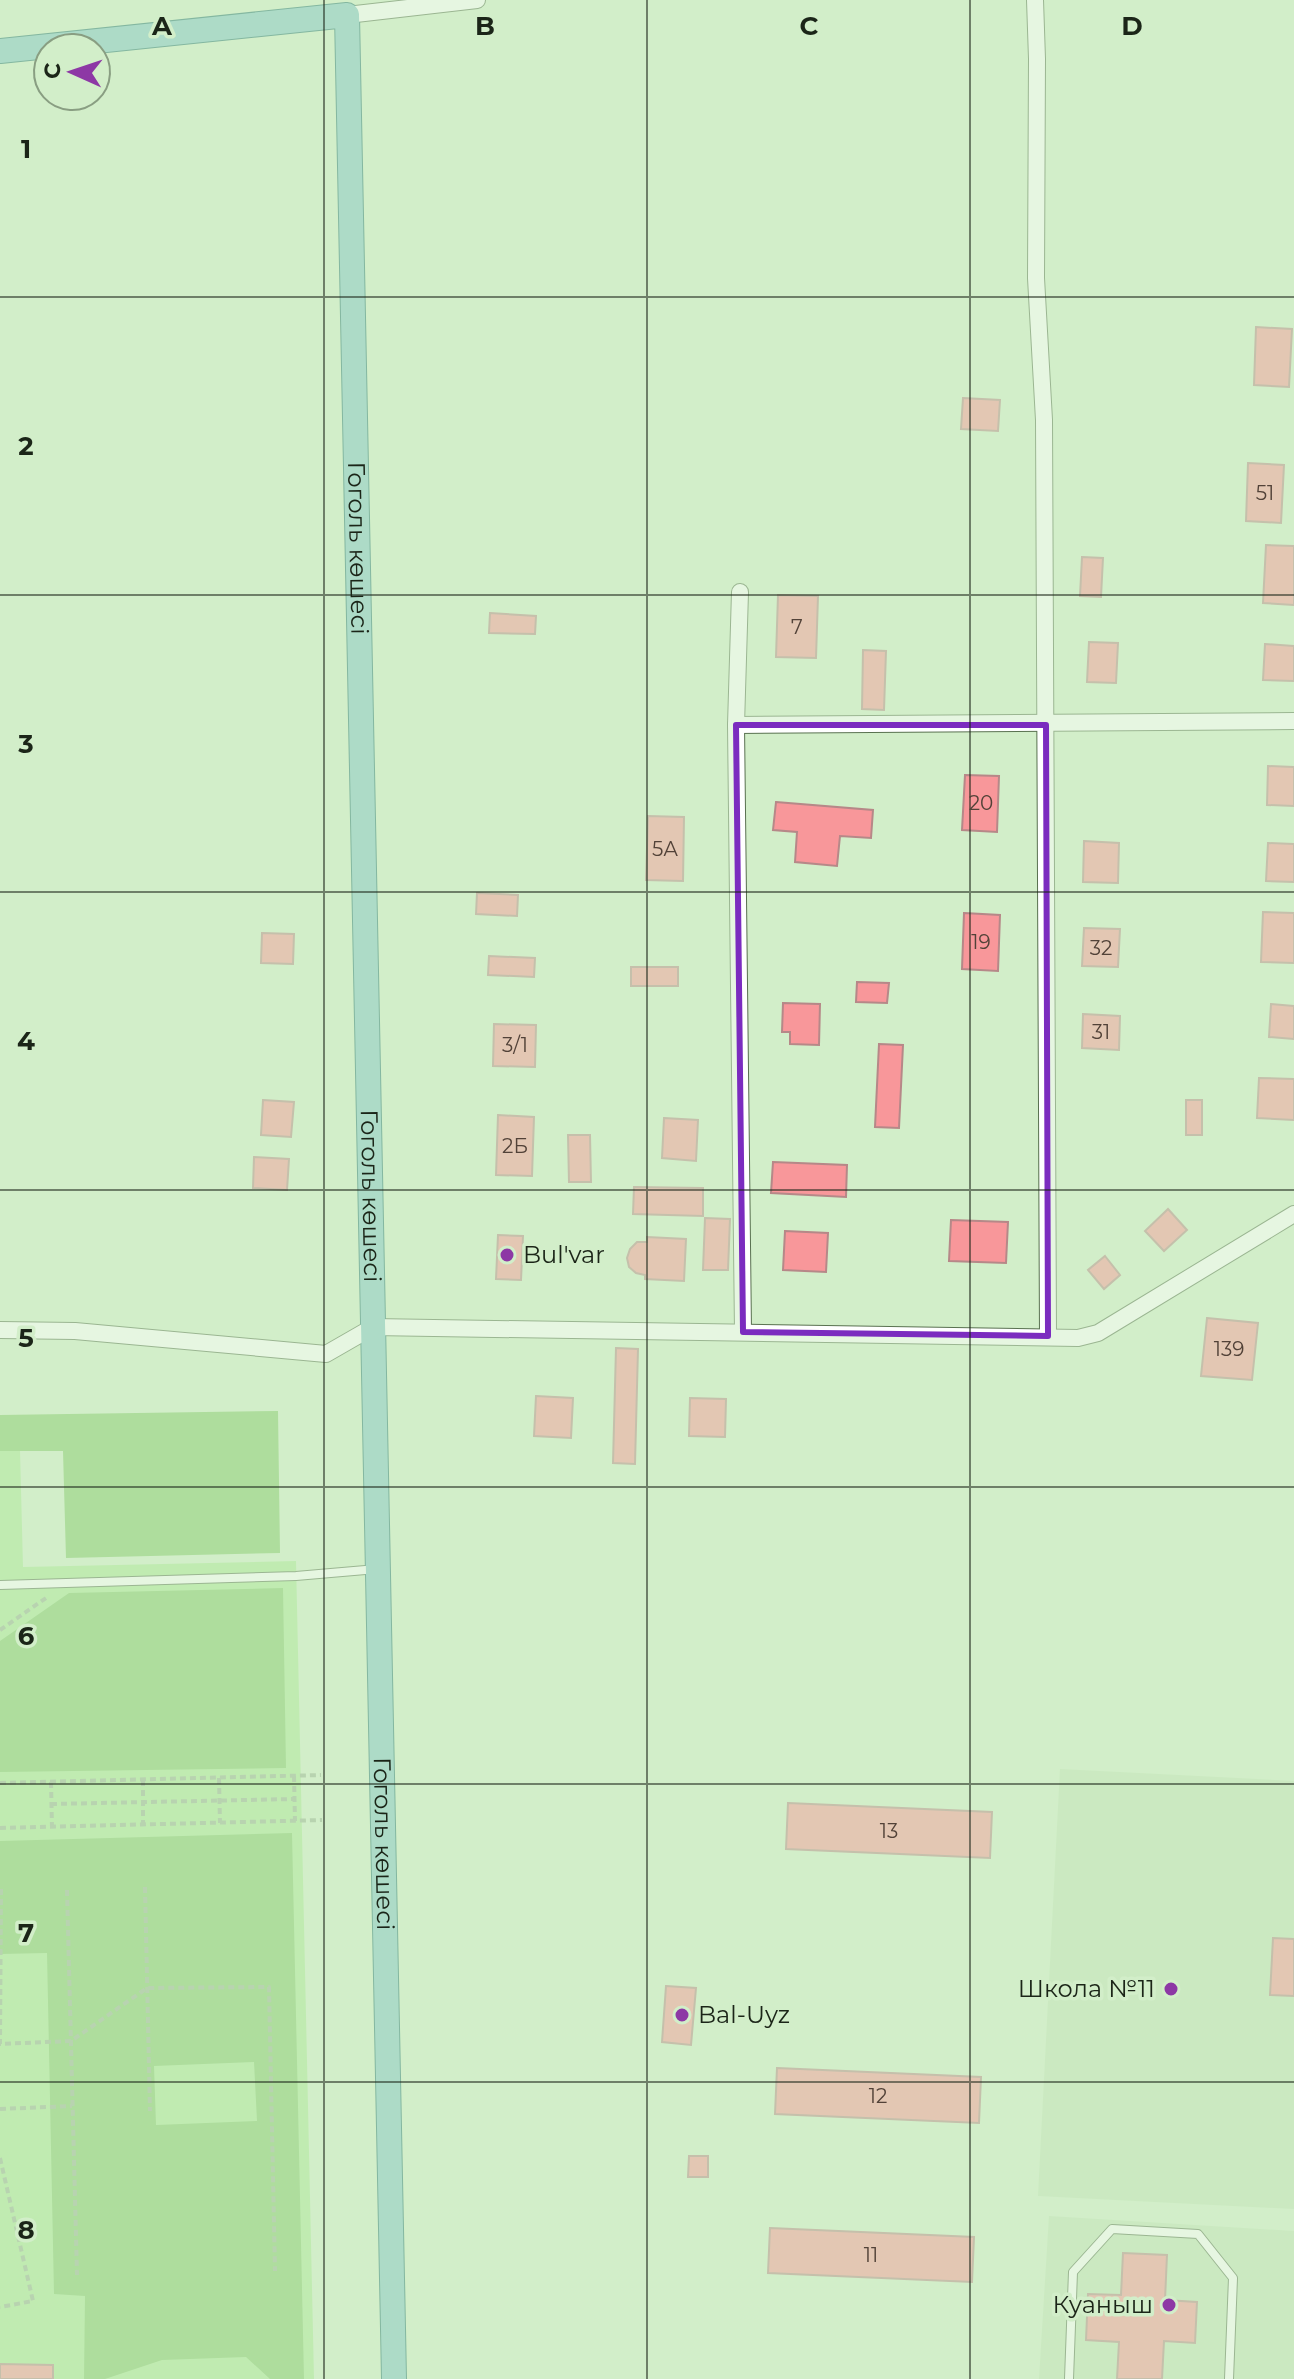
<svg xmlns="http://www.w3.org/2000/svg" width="1294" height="2379" font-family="Montserrat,sans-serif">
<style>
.built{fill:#c3e3b8}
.green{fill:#abe796}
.forest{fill:#83c869;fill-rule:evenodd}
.building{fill:#f8979a;stroke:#b68888;stroke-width:2}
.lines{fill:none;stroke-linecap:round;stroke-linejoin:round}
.service-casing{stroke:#597150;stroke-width:10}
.minor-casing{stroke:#597150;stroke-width:18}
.primary-casing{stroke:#267370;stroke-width:26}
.path{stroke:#9ab193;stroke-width:4;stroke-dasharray:6 4;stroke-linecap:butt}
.service{stroke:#fff;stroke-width:8}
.minor{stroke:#fff;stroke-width:16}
.primary{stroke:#80c4c6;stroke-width:24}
.marked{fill:none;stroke:#7b2cbf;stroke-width:6;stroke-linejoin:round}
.grid{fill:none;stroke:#1b2518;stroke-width:2;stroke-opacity:0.55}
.poi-dot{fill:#8d38a5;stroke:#d2eec9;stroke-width:3}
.labels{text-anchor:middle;stroke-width:7;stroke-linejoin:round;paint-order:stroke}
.number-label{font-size:20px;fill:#524238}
.street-label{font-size:24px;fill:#1b2518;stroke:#d2eec9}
.poi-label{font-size:24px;fill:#1b2518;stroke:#d2eec9;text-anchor:start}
.grid-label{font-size:26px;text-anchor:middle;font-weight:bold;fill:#1b2518;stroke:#d2eec9;stroke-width:7;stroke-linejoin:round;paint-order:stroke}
</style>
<rect width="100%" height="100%" fill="#d2eec9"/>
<g class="built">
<path d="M1060,1769L1294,1781V2209L1038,2196Z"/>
<path d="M1049,2216L1294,2231V2379H1039Z"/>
</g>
<path class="green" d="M0,1451H20L23,1567L296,1561L314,2379H0Z"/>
<g class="forest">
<path d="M278,1411L280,1553L66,1558L63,1451H0V1415Z"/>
<path d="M283,1588L286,1768L0,1772V1641L69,1593Z"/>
<path d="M292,1833L304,2379H270L246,2357L162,2360L105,2379H84L85,2296L54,2294L47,1953L0,1954V1841ZM254,2062L257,2121L156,2125L154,2066Z"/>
</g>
<g class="building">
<path d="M1256,327L1292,329L1289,387L1254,385Z"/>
<path d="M963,398L1000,400L998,431L961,429Z"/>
<path d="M1248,463L1284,465L1281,523L1246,521Z"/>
<path d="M1266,545L1294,546V605L1263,603Z"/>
<path d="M1082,557L1103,558L1101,597L1080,596Z"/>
<path d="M778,595L818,596L816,658L776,657Z"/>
<path d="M490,613L536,616L535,634L489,633Z"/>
<path d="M1089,642L1118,643L1116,683L1087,682Z"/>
<path d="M1265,644L1294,646V681L1263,680Z"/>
<path d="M863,650L886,651L884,710L862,709Z"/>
<path d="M1268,766L1294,767V806L1267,805Z"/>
<path d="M965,775L999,776L997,832L962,830Z"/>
<path d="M776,802L873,810L871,838L840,836L837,866L795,862L797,832L773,830Z"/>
<path d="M648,816L684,817L683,881L646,880Z"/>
<path d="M1084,841L1119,843L1118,883L1083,882Z"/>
<path d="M1268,843L1294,844V882L1266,881Z"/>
<path d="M477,893L518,895L517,916L476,914Z"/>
<path d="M1263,912L1294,913V963L1261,962Z"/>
<path d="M964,913L1000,915L998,971L962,969Z"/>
<path d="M1084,928L1120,929L1118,967L1082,966Z"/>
<path d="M262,933L294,934L293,964L261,963Z"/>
<path d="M489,956L535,958L534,977L488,975Z"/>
<rect x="631" y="967" width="47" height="19"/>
<path d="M857,982L889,983L887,1003L856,1002Z"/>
<path d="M783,1003L820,1004L819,1045L790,1044V1032H782Z"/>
<path d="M1271,1004L1294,1006V1039L1269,1037Z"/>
<path d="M1083,1014L1120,1016L1119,1050L1082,1048Z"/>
<path d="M494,1024L536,1025L535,1067L493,1066Z"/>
<path d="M879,1044L903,1045L899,1128L875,1127Z"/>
<path d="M1259,1078L1294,1079V1120L1257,1118Z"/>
<path d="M263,1100L294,1102L291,1137L261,1135Z"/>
<rect x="1186" y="1100" width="16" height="35"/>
<path d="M498,1115L534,1117L532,1176L496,1175Z"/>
<path d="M664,1118L698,1120L696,1161L662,1158Z"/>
<path d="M568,1135H590L591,1182H569Z"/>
<path d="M254,1157L289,1159L287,1190L253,1188Z"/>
<path d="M773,1162L847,1165L846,1197L771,1193Z"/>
<path d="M634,1187L703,1188V1216L633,1214Z"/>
<path d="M1168,1209L1187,1230L1164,1251L1145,1231Z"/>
<path d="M705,1218L730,1219L728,1270H703Z"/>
<path d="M951,1220L1008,1222L1006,1263L949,1261Z"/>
<path d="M785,1231L828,1233L826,1272L783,1270Z"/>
<path d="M498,1235L523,1236L521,1280L496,1279Z"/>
<path d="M647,1237L686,1239L684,1281L645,1279V1275L636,1273L629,1267L627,1258L630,1249L637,1242H647Z"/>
<path d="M1105,1256L1120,1275L1104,1289L1088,1270Z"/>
<path d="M1207,1318L1258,1323L1252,1380L1201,1376Z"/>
<path d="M616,1348L638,1349L635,1464L613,1463Z"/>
<path d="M536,1396L573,1398L571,1438L534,1436Z"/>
<path d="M690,1398L726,1399L725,1437L689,1436Z"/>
<path d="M788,1803L992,1812L990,1858L786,1849Z"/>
<path d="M1273,1938L1294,1939V1996L1270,1995Z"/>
<path d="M666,1986L696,1988L691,2045L662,2042Z"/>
<path d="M777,2068L981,2077L979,2123L775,2114Z"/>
<path d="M689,2156H708V2177H688Z"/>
<path d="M770,2228L974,2237L972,2282L768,2273Z"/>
<path d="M1123,2253L1167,2255L1165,2300L1197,2302L1195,2343L1164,2341L1162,2379H1117L1119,2342L1086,2340L1088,2294L1121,2295Z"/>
<path d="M0,2364L53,2365V2379H0Z"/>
</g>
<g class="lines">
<defs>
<g id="service">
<path d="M0,1585L296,1576L377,1569"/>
<path d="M1069,2379L1073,2272L1112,2229L1198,2234L1233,2278L1229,2379"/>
</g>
<g id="minor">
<path d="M1035,0L1037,59L1036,278L1044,420L1048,1336"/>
<path d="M347,15L477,0"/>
<path d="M740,592L736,725L743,1332"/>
<path d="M736,725L1294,721"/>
<path d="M0,1330L75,1331L326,1354L373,1327L1078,1338L1098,1333L1294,1214"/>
</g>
<g id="primary">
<path id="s1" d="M0,51L347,15L394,2379"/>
</g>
</defs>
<use href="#service" class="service-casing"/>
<use href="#minor" class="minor-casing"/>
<use href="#primary" class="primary-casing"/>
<g class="path">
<path d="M0,1630L46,1598"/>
<path d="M294,1776L295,1821"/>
<path d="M219,1778L220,1823"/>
<path d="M143,1780V1825"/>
<path d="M51,1782L52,1827"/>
<path d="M0,1783L321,1775"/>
<path d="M51,1804L295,1799"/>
<path d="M0,1828L322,1820"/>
<path d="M145,1887L150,2111"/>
<path d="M1,1889L0,2044L71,2041L147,1988L269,1987L275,2271"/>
<path d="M67,1890L77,2275"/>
<path d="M0,2109L72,2106"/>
<path d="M0,2158L33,2301L0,2307"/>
</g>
<use href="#service" class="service"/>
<use href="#minor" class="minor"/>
<use href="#primary" class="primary"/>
</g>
<path d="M0 0H1294V2379H0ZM736,725H1046L1048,1336L743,1332Z" fill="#d2eec9" fill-opacity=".55" fill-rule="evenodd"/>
<path class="marked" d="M736,725H1046L1048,1336L743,1332Z"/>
<path class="grid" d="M324,0V2379M647,0V2379M970,0V2379M0,297H1294M0,595H1294M0,892H1294M0,1190H1294M0,1487H1294M0,1784H1294M0,2082H1294"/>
<g class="poi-dot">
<circle cx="507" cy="1255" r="8"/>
<circle cx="1171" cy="1989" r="8"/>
<circle cx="682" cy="2015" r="8"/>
<circle cx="1169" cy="2305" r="8"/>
</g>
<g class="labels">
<g class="number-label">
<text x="1265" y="500">51</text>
<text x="797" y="634">7</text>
<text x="981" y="810">20</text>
<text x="665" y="856">5А</text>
<text x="981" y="949">19</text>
<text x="1101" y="955">32</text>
<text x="1101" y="1039">31</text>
<text x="515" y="1052">3/1</text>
<text x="515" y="1153">2Б</text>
<text x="1229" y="1356">139</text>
<text x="889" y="1838">13</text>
<text x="878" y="2103">12</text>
<text x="871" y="2262">11</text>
</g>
<g class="street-label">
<text dy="8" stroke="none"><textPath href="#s1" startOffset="882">Гоголь көшесі</textPath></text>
<text dy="8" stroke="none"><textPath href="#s1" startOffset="1530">Гоголь көшесі</textPath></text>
<text dy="8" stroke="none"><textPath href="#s1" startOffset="2178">Гоголь көшесі</textPath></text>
</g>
<g class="poi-label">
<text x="523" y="1263">Bul'var</text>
<text x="1155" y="1997" text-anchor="end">Школа №11</text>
<text x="698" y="2023">Bal-Uyz</text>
<text x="1153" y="2313" text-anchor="end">Куаныш</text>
</g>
</g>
<g class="grid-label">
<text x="162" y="35">A</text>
<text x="485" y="35">B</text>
<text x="809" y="35">C</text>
<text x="1132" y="35">D</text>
<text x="26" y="158">1</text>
<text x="26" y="455">2</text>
<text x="26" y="753">3</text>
<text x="26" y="1050">4</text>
<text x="26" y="1347">5</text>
<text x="26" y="1645">6</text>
<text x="26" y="1942">7</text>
<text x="26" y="2239">8</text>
</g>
<g transform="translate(72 72) rotate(273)"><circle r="38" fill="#d2eec9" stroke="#899e82" stroke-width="2"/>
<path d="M0-6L14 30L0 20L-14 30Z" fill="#8d38a5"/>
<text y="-12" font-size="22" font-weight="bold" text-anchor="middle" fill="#1b2518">С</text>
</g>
</svg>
